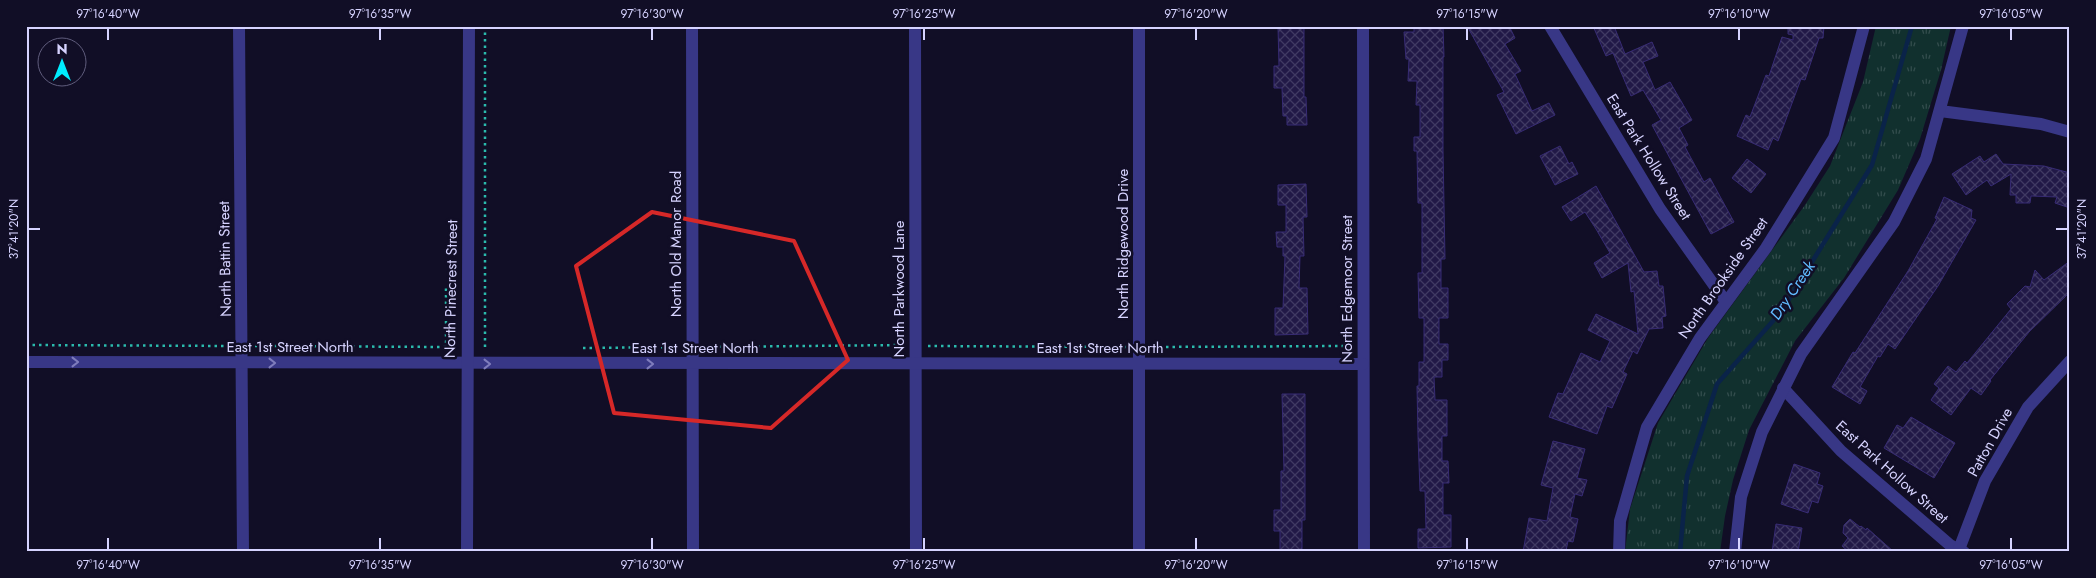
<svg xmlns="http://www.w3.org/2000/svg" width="2096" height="578" font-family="Jost,sans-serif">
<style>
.grass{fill:url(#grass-tufts)}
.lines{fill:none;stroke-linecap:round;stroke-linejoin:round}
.stream{stroke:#0a2349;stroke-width:4.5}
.building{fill:url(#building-cross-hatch);stroke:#372b74}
.path{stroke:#2bbbad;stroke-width:2.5;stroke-dasharray:2.5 4;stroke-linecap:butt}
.minor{stroke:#383786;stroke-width:12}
.oneway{stroke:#7f7dbc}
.marked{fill:none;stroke:#d62828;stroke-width:4;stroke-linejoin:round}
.ticks{fill:none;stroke:#d6d3ff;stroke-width:2}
.labels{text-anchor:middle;stroke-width:5;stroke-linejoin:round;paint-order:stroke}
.street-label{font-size:15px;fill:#d6d3ff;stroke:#110e26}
.water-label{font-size:16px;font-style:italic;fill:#61bbff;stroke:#110e26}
.neatline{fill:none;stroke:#d6d3ff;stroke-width:2}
.ticks-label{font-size:12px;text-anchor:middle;fill:#d6d3ff}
</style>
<defs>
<pattern id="grass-tufts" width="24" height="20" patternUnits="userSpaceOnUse" patternTransform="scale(1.25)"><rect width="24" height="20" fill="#11302e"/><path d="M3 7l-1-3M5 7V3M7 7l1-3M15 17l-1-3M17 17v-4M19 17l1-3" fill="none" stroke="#334d4d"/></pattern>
<pattern id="building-cross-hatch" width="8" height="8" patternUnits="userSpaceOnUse" patternTransform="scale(1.25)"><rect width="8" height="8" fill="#211947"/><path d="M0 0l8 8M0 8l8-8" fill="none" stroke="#403a63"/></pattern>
</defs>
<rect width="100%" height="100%" fill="#110e26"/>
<path class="grass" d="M1876,26H1951L1941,70L1920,139L1898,190L1844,278L1795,341L1749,430L1733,480L1725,516L1720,552H1625L1630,509L1658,423L1708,338L1805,205L1830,166L1863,82Z"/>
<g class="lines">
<path class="stream" d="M1680,552L1687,476L1717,384L1781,312L1872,165L1912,26"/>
</g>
<g class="building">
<path d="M1414,26H1443L1444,57H1443V150L1445,259H1441V288H1448V318H1439V344H1448V360H1442V377H1434L1435,400H1447V436H1442V461H1448L1449,483H1443V515H1451V547L1418,548V529H1426L1425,491H1420L1418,436L1417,386H1419V362H1424V318H1419L1418,273H1422V203H1418L1417,151H1414V137H1420V105H1416L1417,81H1408L1409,59H1406L1404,32H1414Z"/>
<path d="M1467,26H1509L1515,38L1505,44L1521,71L1515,74L1532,111L1549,103L1555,115L1516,134L1497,95L1504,92Z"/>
<path d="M1593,26H1614L1625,54L1652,42L1658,56L1643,62L1655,90L1670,82L1692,120L1679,128L1688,145L1685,147L1704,182L1710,178L1734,222L1711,234L1652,125L1661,120L1643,90L1631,96L1613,53L1606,56Z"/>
<path d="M1788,26H1824L1823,38H1819L1805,80L1801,79L1778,141L1773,138L1768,150L1737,136L1746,115L1750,117L1766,75L1769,76L1782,37L1793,40V35L1788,34Z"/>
<path d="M1278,27H1304V97H1306L1307,125H1287V116H1283L1282,88H1274V66H1279Z"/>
<path d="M1560,146L1569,164L1572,162L1578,174L1555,185L1540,156Z"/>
<path d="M1996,154L2003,164L2044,166L2070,173V208L2055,203L2057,197L2031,196L2030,203H2016V195H2010L2011,174L1991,186L1987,180L1966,195L1952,174L1980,156L1984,162Z"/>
<path d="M1747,159L1766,174L1751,193L1732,178Z"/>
<path d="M1306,184L1307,217H1303L1304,256H1300L1299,288H1307L1308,334L1275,335V308H1283L1285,256H1283V247H1277L1276,232H1286V205H1278V185Z"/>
<path d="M1596,186L1644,272L1657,271L1659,286H1663L1666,316L1662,317L1663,328L1649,329L1637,354L1633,351L1623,372L1627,374L1612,408L1607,406L1597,434L1549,417L1558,393L1563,394L1581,353L1600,362L1610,341L1588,330L1596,314L1638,334L1634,291L1631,292L1628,263L1602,278L1594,263L1610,253L1596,229L1585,212L1571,221L1562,207Z"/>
<path d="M1944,197L1972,210L1971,218L1976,220L1938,286L1895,349L1888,344L1880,357L1878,356L1860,387L1867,391L1860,404L1832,387L1853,352L1855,353L1908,271L1937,219L1935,218Z"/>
<path d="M2070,261V292L2029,332L1990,380L1991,381L1981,395L1971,388L1951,415L1931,400L1939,388L1934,384L1948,366L1956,372L1965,361L1967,363L2011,309L2007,304L2025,286L2030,287L2035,270L2044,280Z"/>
<path d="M1282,394H1305V520H1302V552H1280V531H1274V510H1281V471H1284Z"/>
<path d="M1911,417L1955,443L1934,478L1884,448L1897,425L1903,428Z"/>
<path d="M1553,441L1585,449L1577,478L1587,480L1582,496L1575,494L1570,517L1578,519L1573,542L1568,541L1566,551L1557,549V552H1523L1529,518L1547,521L1553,488L1541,485Z"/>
<path d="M1794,464L1820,473L1817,484L1823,486L1818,503L1812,501L1808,513L1781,504Z"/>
<path d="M1850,519L1860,527L1861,526L1866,530L1867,528L1894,552H1849L1842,546L1848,538L1843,533L1844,525Z"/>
<path d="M1776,524L1802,528L1798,552H1772Z"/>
</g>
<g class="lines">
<g class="path">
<path d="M485,26V348"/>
<path d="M26,345L230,346"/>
<path d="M255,346L446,347V285"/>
<path d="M928,346L1127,347"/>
<path d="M446,347H455"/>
<path d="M705,347L902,345"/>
<path d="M1153,347L1345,346"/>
<path d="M583,348L680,347"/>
</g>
<g class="minor">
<path d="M239,26L243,552"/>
<path d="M692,26L693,552"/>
<path d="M915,26L916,552"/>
<path d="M1363,26L1364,552"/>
<path d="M1550,26L1660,209L1726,302"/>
<path d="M1940,111L2041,124L2070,132"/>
<path d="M26,362L1363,364"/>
<path d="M1783,388L1841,451L1950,545L1964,552"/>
<path d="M467,552L469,26"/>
<path d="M1139,552V26"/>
<path d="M1619,552L1620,521L1647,427L1700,338L1766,248L1834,138L1864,26"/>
<path d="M1735,552L1741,497L1762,432L1801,354L1894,222L1926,159L1963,26"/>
<path d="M1958,552L1985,481L2028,407L2070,361"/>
</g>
</g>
<defs><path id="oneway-chevron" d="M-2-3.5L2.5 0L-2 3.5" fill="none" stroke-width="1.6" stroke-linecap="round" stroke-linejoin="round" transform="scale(1.25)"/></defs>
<g class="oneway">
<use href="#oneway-chevron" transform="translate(75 362)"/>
<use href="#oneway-chevron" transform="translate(272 363)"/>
<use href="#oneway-chevron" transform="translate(487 364)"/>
<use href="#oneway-chevron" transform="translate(650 364)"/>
</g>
<path class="marked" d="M652,212L794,241L848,360L771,428L614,413L576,266Z"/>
<path class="ticks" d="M108,28V40M380,28V40M652,28V40M924,28V40M1196,28V40M1467,28V40M1739,28V40M2011,28V40M28,229H40M2056,229H2068M108,538V550M380,538V550M652,538V550M924,538V550M1196,538V550M1467,538V550M1739,538V550M2011,538V550"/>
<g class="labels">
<g class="street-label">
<text transform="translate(1649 157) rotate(58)" y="5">East Park Hollow Street</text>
<text transform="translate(676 244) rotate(-90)" y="5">North Old Manor Road</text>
<text transform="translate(1123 244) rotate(-90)" y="5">North Ridgewood Drive</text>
<text transform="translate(225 259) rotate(-91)" y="5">North Battin Street</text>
<text transform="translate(1723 278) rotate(-55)" y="5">North Brookside Street</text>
<text transform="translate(451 289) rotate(-89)" y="5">North Pinecrest Street</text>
<text transform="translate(899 289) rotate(-90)" y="5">North Parkwood Lane</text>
<text transform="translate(1347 289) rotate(-90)" y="5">North Edgemoor Street</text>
<text x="290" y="352">East 1st Street North</text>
<text x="695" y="353">East 1st Street North</text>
<text x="1100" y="353">East 1st Street North</text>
<text transform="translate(1990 442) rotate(-61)" y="5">Patton Drive</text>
<text transform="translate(1892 472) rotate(42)" y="5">East Park Hollow Street</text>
</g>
<g class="water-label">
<text transform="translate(1792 290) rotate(-56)" y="6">Dry Creek</text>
</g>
</g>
<rect width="2096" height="578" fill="none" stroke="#110e26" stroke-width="55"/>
<g transform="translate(62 62)"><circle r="24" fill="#110e26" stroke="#605d7d"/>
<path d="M0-4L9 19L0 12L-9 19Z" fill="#00edfe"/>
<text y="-8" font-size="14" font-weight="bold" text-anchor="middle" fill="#d6d3ff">N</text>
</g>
<rect x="28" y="28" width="2040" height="522" class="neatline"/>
<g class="ticks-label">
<text x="108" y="18">97°16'40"W</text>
<text x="380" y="18">97°16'35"W</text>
<text x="652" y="18">97°16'30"W</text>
<text x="924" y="18">97°16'25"W</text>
<text x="1196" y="18">97°16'20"W</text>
<text x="1467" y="18">97°16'15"W</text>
<text x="1739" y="18">97°16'10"W</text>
<text x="2011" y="18">97°16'05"W</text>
<text transform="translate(14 229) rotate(-90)" y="4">37°41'20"N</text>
<text transform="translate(2082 229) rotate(-90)" y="4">37°41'20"N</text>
<text x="108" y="569">97°16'40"W</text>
<text x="380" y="569">97°16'35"W</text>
<text x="652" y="569">97°16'30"W</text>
<text x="924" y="569">97°16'25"W</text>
<text x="1196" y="569">97°16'20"W</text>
<text x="1467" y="569">97°16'15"W</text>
<text x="1739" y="569">97°16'10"W</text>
<text x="2011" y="569">97°16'05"W</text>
</g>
</svg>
